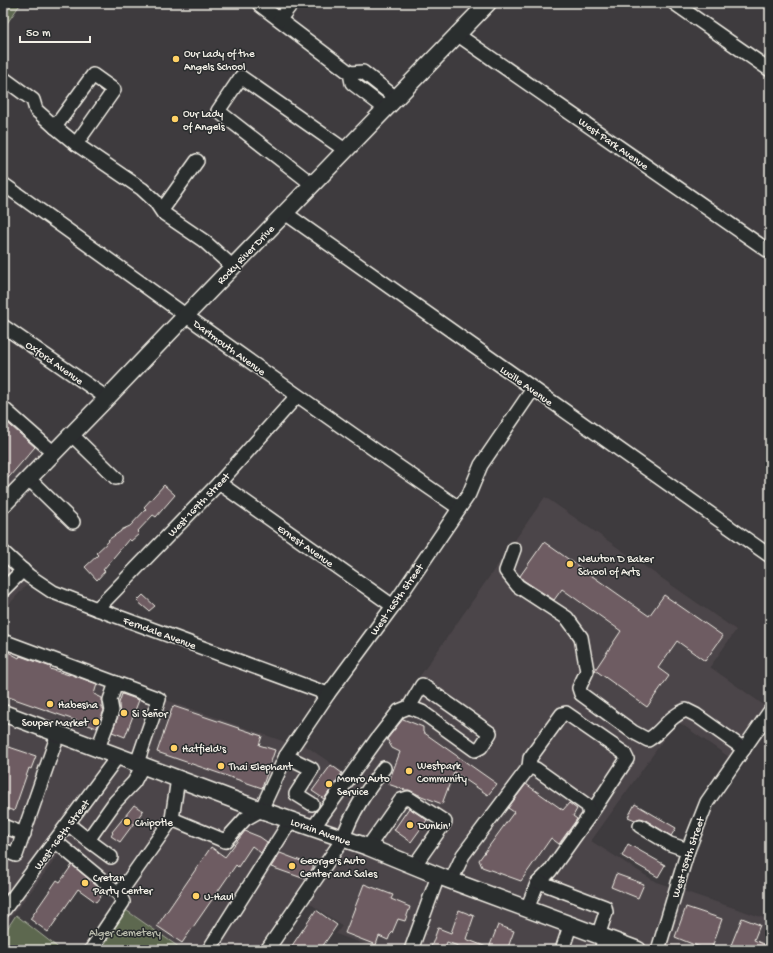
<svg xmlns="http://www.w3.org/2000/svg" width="773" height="953" font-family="'Gochi Hand',sans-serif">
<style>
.built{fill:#4c4549}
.green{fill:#5d6850;stroke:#a8ac9c}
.building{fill:#6e5c62;stroke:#f4f1e8}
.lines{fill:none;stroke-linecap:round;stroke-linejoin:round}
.minor-casing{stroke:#f4f1e8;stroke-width:16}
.major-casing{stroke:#f4f1e8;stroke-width:19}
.minor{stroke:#2a2d2e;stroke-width:13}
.major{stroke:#2a2d2e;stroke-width:16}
.poi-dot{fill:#ffd166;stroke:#2a2d2e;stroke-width:1.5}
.labels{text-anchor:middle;stroke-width:3;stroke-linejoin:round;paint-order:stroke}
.poi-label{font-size:11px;fill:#f4f1e8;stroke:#2a2d2e;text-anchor:start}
.street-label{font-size:11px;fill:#f4f1e8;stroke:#2a2d2e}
.park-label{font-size:11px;fill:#b8baab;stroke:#2a2d2e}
</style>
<rect width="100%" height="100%" fill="#3e3b3e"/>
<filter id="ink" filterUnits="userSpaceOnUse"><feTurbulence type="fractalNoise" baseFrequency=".025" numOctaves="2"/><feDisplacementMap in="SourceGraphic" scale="8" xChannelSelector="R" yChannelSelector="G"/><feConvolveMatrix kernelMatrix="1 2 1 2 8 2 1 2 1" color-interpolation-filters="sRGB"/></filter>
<g filter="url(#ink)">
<g class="built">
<path d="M3,405L57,450L3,505Z"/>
<path d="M545,497L736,630L710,667L768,708L732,759L677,721L591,841L656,882L770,920V950H381L336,934L342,926L301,897L264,950H183L120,906L117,896L60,853L3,928V639L89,670L166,700L291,744L300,742L348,775L425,669Z"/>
<path d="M3,556L30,581L3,611Z"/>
</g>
<g class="green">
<path d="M3,3H23L19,6L3,29Z"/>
<path d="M120,906L183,950H89Z"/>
<path d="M16,915L61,950H3V935Z"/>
</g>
<g class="building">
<path d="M3,419L35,447L3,484Z"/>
<path d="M164,485L175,495L156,517L153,515L137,532L139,534L131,541L129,539L103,570L105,571L97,580L85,567L98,555L96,553L109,541L108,540L121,531V530L130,526L146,509L144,507Z"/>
<path d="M544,542L649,616L664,595L723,636L705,661L677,641L658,668L669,676L647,707L595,670L621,631L562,589L554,600L523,580L520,576Z"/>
<path d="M143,595L155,606L149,611L137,601Z"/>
<path d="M8,652L19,658L20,656L51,667L50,669L69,675L70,674L97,684L94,694L102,698V707L104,710L97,728L3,695V659Z"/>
<path d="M122,694L139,700L125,737L112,732L119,714V703Z"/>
<path d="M173,706L262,736L259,745L275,750L262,788L157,752Z"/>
<path d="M403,719L423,727V732L497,784L488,795L454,772L442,804L419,795L409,790H405L388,784L400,752L392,748L387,739Z"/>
<path d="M3,745L36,756L31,769L29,768L14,811L3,807Z"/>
<path d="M331,765L342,773L324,799L312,791Z"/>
<path d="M526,784L563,810L569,803L577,809L573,816L577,819L559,844L551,838L521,881L482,867L479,860L514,812L508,808Z"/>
<path d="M635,804L676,828L671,836L644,819L640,818L635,820L628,817Z"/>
<path d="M134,805L143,811L120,842L111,836L113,833L112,832Z"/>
<path d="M409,808L427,820L411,842L394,830Z"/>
<path d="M245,831L260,837L267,842L261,853L252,846L238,867L236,865L182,943L157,926L211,847L225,857Z"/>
<path d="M628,844L665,865L658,877L622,856Z"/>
<path d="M280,853L314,866L305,879L271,867Z"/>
<path d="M72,865L104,892L96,902L78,889L48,932L30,919L57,880L60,882Z"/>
<path d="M616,874L644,884L638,898L611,887Z"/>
<path d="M364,884L393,895L391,899L410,907L405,921L398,919L392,933L390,935L388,940L379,936L376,945L345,933Z"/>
<path d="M686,907L722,919L711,950H707L675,937Z"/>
<path d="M316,910L337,925L320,950H289Z"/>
<path d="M459,910L474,916L466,939L489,948L498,925L514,931L507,950H469L447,942L444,950H430L438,928L451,933Z"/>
<path d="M742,918L760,925L754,940L770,947V950H729Z"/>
</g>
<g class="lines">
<defs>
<g id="minor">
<path d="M260,3V5L350,73"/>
<path d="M674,3L770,70"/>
<path d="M280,19L292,3"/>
<path d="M458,35L770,252"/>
<path d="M3,78L33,100L36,110L55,127L76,144L142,189L155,201L163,213L204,241L233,267"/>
<path d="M386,109L352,83L350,73L363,72L396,98"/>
<path d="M55,127L93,75L114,90L76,144"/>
<path d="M3,184C155,292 304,403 459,508"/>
<path d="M312,184L218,111L241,77L345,150"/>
<path d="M162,210L197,161"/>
<path d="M285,213L770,556"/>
<path d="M3,326L107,398"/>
<path d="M3,408L54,453"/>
<path d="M72,435L116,478"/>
<path d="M29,479L73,522"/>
<path d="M219,483L393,606"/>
<path d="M514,549L506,571L518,586L567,618L581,637L587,671L579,688L581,694L633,732L648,740C663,731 668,717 686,710L696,715L744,749"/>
<path d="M3,552L29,576L53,592L97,609L328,694"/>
<path d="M3,590L23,570"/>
<path d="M97,609L219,483L297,396"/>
<path d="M3,641L159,699L137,763"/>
<path d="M98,748L112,711L110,700L116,683"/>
<path d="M286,756L312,769L296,794L312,804"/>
<path d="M529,767L530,758L562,714L566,713L624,753L627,759L590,815"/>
<path d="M172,819L225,841L245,819L261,810L286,756L328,694L393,606L469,494L481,465L533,389"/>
<path d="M68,824L88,840L115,802L134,782L143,765"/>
<path d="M3,826L24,834"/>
<path d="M640,826L670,844L688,850"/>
<path d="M313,828L377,739L399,711L409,707L422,685L490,733L481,747L475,750L422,712L409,707"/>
<path d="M88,840L111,857"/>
<path d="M55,841L119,894L123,902L91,950"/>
<path d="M368,847L401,800L408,798L445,822L414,866"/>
<path d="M3,850L16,855L58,734"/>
<path d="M451,881L463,855L529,767L536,769L588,806L590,815L550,871L537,884L527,909"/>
<path d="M539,882L605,907L606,912L598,936"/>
<path d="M119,894L172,819L178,778"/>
<path d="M3,911L118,756"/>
<path d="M210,948L291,820"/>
<path d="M267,950L343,839C351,813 367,790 384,768"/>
<path d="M411,950L438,876"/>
<path d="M562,950L570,926"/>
<path d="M601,950L605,938"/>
<path d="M658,950L688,850L707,802L770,711"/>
</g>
<g id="major">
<path d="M3,505L107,398L192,309L488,3"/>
<path d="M3,713L261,810L368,847L444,878L638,950"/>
</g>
</defs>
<use href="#minor" class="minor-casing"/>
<use href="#major" class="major-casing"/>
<use href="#minor" class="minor"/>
<use href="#major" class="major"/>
</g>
</g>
<g class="poi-dot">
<circle cx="176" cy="59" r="4"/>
<circle cx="175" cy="119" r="4"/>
<circle cx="570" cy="564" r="4"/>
<circle cx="50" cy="704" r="4"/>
<circle cx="124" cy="713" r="4"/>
<circle cx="96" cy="722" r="4"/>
<circle cx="174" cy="748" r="4"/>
<circle cx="221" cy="766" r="4"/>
<circle cx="409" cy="771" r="4"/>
<circle cx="329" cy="784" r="4"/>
<circle cx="127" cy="822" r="4"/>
<circle cx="410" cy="825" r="4"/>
<circle cx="292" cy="866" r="4"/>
<circle cx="85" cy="883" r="4"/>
<circle cx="196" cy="896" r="4"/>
</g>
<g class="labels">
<g class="poi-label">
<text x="184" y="57">Our Lady of the<tspan x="184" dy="13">Angels School</tspan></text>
<text x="183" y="117">Our Lady<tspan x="183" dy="13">of Angels</tspan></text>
<text x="578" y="562">Newton D Baker<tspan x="578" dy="13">School of Arts</tspan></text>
<text x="58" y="708">Habesha</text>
<text x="132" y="717">Si Señor</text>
<text x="88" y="726" text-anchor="end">Souper Market</text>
<text x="182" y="752">Hatfield's</text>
<text x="417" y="769">Westpark<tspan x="417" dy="13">Community</tspan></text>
<text x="229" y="770">Thai Elephant</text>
<text x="337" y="782">Monro Auto<tspan x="337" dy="13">Service</tspan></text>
<text x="135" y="826">Chipotle</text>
<text x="418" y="829">Dunkin'</text>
<text x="300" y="864">George's Auto<tspan x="300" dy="13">Center and Sales</tspan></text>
<text x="93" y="881">Cretan<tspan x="93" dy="13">Party Center</tspan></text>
<text x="204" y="900">U-Haul</text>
</g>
<g class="street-label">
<text transform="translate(614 143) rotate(35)" y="4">West Park Avenue</text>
<text transform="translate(245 254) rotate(-46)" y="4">Rocky River Drive</text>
<text transform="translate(230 347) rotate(36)" y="4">Dartmouth Avenue</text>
<text transform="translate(55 362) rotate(35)" y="4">Oxford Avenue</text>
<text transform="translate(527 385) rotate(35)" y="4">Lucille Avenue</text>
<text transform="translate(198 504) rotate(-46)" y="4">West 169th Street</text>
<text transform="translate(306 545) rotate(35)" y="4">Ernest Avenue</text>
<text transform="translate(396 599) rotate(-55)" y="4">West 165th Street</text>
<text transform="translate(160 632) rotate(20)" y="4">Ferndale Avenue</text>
<text transform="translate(321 831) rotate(20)" y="4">Lorain Avenue</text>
<text transform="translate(61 834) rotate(-53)" y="4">West 168th Street</text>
<text transform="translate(687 857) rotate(-72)" y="4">West 159th Street</text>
</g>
<g class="park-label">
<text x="125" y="936">Alger Cemetery</text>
</g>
</g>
<rect width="773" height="953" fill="none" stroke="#2a2d2e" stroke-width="16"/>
<rect x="8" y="8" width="757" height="937" fill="none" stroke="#f4f1e8" stroke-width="1.5" filter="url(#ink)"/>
<path d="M20 36v6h70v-6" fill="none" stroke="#f4f1e8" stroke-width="2"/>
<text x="26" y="36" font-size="12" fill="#f4f1e8" stroke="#2a2d2e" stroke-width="3" paint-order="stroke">50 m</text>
</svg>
